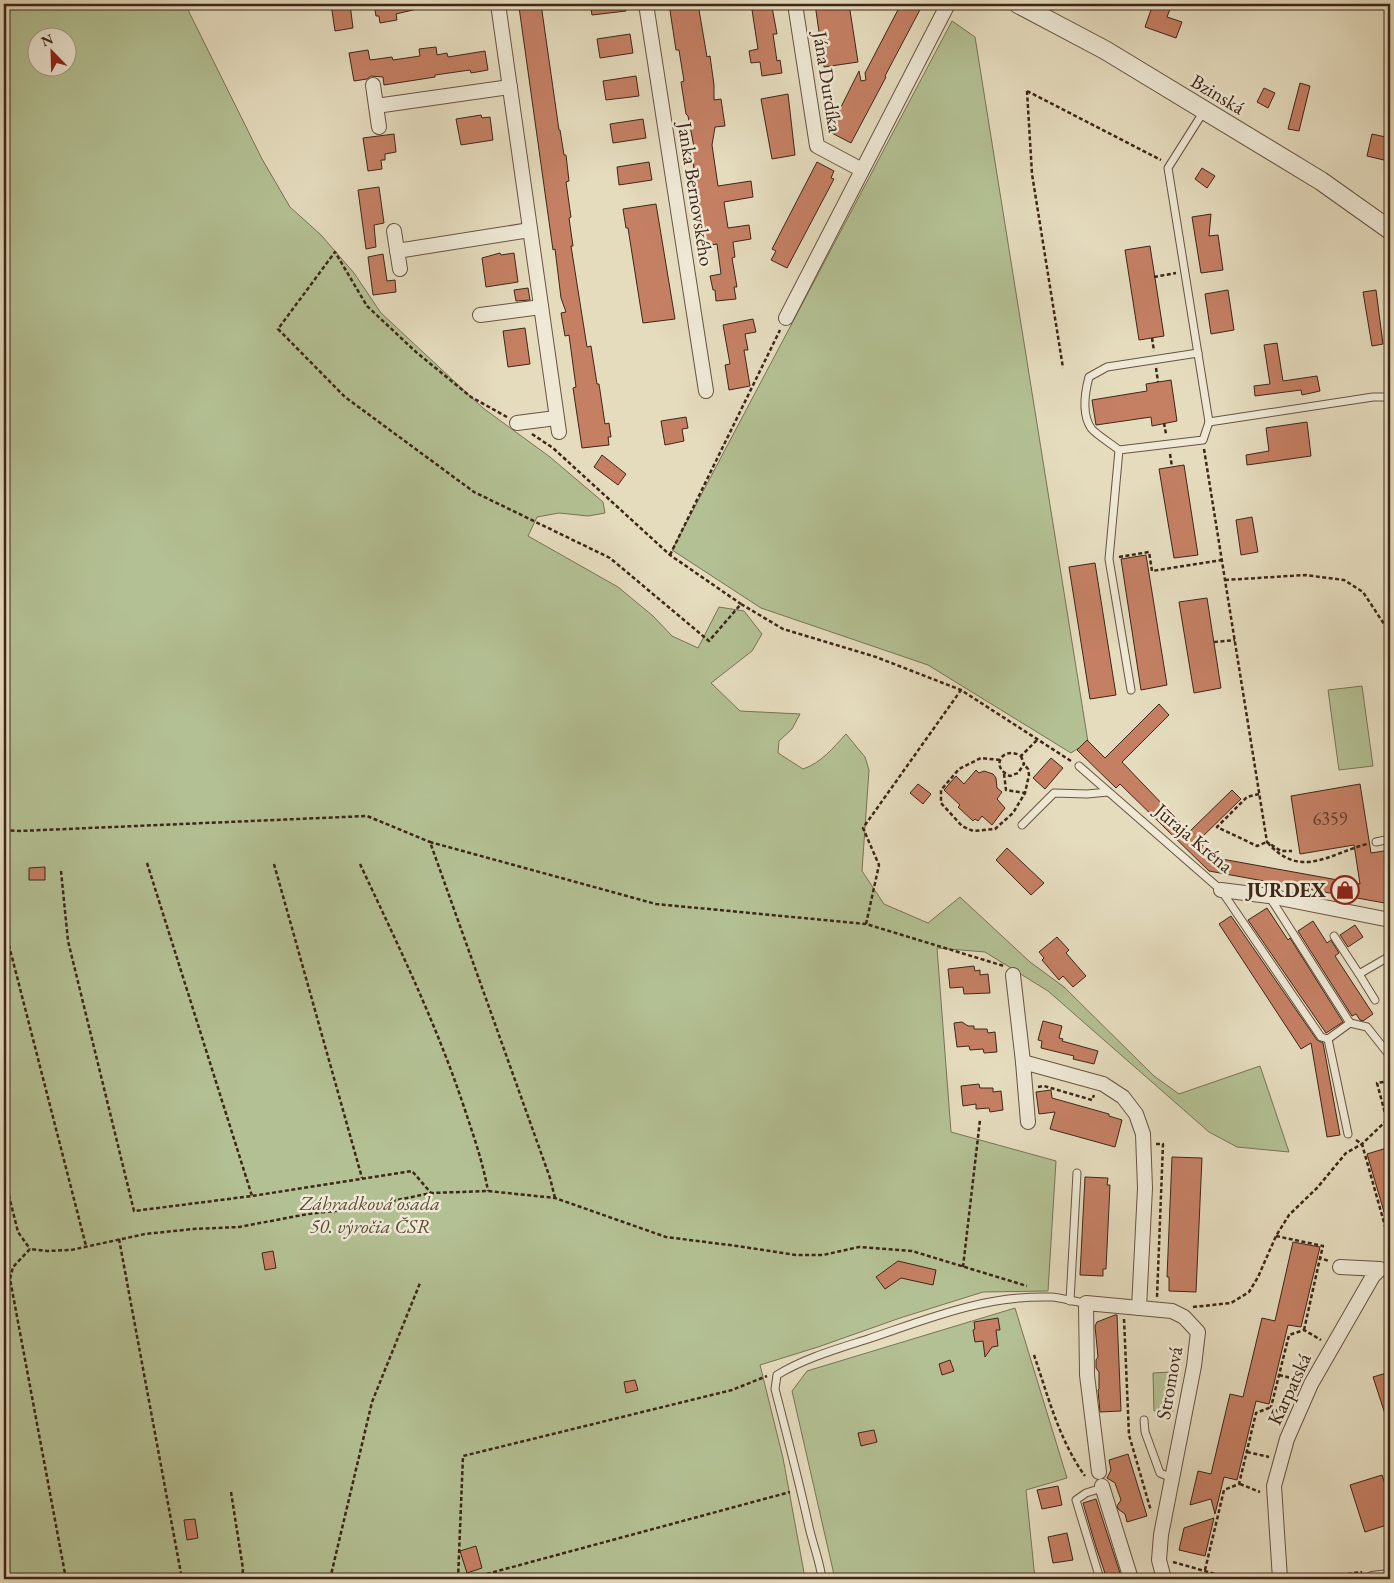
<svg xmlns="http://www.w3.org/2000/svg" width="1394" height="1583" font-family="'EB Garamond',serif">
<style>
.green{fill:#b3c093;stroke:#787355;fill-rule:evenodd}
.building{fill:#c58064;stroke:#3e2617}
.lines{fill:none;stroke-linecap:round;stroke-linejoin:round}
.service-casing{stroke:#685441;stroke-width:9}
.minor-casing{stroke:#685441;stroke-width:16}
.tertiary-casing{stroke:#685441;stroke-width:20}
.path{stroke:#3e2617;stroke-width:2.5;stroke-dasharray:4 2.5;stroke-linecap:butt}
.service{stroke:#eee8d5;stroke-width:7}
.minor{stroke:#eee8d5;stroke-width:14}
.tertiary{stroke:#eee8d5;stroke-width:18}
.labels{text-anchor:middle;stroke-width:5;stroke-linejoin:round;paint-order:stroke}
.number-label{font-size:18px;fill:#603c2a}
.street-label{font-size:20px;fill:#3e2617;stroke:#eee8d5}
.poi-label{font-size:20px;font-weight:bold;fill:#3e2617;stroke:#eee8d5;text-anchor:end}
.park-label{font-size:20px;font-style:italic;fill:#5b4c36;stroke:#eee8d5}
</style>
<rect width="100%" height="100%" fill="#e5dcbe"/>
<filter id="stains"><feTurbulence type="fractalNoise" baseFrequency=".004" numOctaves="4"/><feColorMatrix values="0 0 0 0 .2 0 0 0 0 .09 0 0 0 0 .02 0 0 0 .5 -.17"/></filter>
<radialGradient id="worn" r=".72"><stop offset=".6" stop-color="#630" stop-opacity="0"/><stop offset="1" stop-color="#630" stop-opacity=".3"/></radialGradient>
<g class="green">
<path d="M4,4H185L262,159L290,207L321,235L354,273L381,313L483,408L550,457L603,502L605,513L588,516L559,513L537,517L528,536L618,587L653,616L672,636L698,648L719,607L744,611L762,634L752,651L711,683L740,711L800,714L792,729L779,741L778,753L803,769C821,763 833,748 846,734L865,757L869,770L862,871L884,904L928,923L960,897L1030,962L1064,987L1154,1076L1179,1094L1260,1066L1289,1152L1237,1147L1209,1132L1048,991L985,952L937,948L951,1132L1056,1161L1048,1291L983,1292L900,1318L818,1347L760,1365L783,1458L805,1578L4,1579ZM38,38H68V68H38Z"/>
<path d="M952,21L975,37L1088,742L1071,753L928,665L761,608L672,550Z"/>
<path d="M1362,686L1373,766L1339,770L1328,690Z"/>
<path d="M1015,1308L1067,1478L1026,1490L1035,1579H835L792,1391L807,1371Z"/>
<path d="M1172,1372L1173,1411H1154L1153,1373Z"/>
</g>
<g class="building">
<path d="M331,4H350L353,28L335,31Z"/>
<path d="M374,4H417V9L396,14L397,20L380,23L379,16H376Z"/>
<path d="M541,4L559,130H560L564,155H566L569,181L566,182L571,217L569,218L573,246H571L587,347L591,346L597,384H599L605,424L609,423L611,437H608L609,445L582,448L573,388L576,387L569,335L565,336L561,313L566,312L561,298L555,249L553,250L519,7Z"/>
<path d="M590,4H625L626,11L592,15Z"/>
<path d="M669,4H698L707,57L710,56L714,85V100L721,99L725,126L715,127L712,145L718,186L751,181L753,197L724,202L728,228L749,225L751,239L733,242L735,257L732,258L737,287H734L736,299L716,301L715,290H713L710,276L721,274L717,244L705,246L691,148L694,147L688,116L686,114L681,82L684,81L679,50H676Z"/>
<path d="M815,4H849L858,62L824,67Z"/>
<path d="M901,4H923L885,76L886,77L851,143L826,130L836,110L839,111L859,71L861,81L866,80L865,73Z"/>
<path d="M1153,4H1172L1167,17L1182,22L1176,38L1145,27Z"/>
<path d="M772,7L777,34H773L777,61L780,60L782,73L762,76L760,62L751,63L749,51L758,49L752,10Z"/>
<path d="M630,34L633,53L600,58L597,39Z"/>
<path d="M436,47L437,55L447,53L448,57L485,51L488,70L471,73L470,70L435,75V77L384,85L383,77L371,76L367,79L354,81L349,53L368,50L370,60L392,57L393,60L420,56L419,49Z"/>
<path d="M636,76L639,96L606,100L603,81Z"/>
<path d="M1300,83L1310,86L1299,131L1288,129Z"/>
<path d="M1264,88L1275,93L1268,108L1257,102Z"/>
<path d="M788,94L795,155L772,159L761,99Z"/>
<path d="M481,115L482,118L490,117L493,140L461,145L456,119Z"/>
<path d="M643,119L646,138L613,143L610,124Z"/>
<path d="M394,134L396,152L385,154V160H381L382,169L368,171L363,138Z"/>
<path d="M1372,134L1390,138V152L1388,161L1367,156Z"/>
<path d="M649,162L652,180L619,185L617,167Z"/>
<path d="M817,162L834,171L831,178L834,179L787,268L771,260L776,251L772,249Z"/>
<path d="M1202,168L1215,176L1207,188L1195,179Z"/>
<path d="M379,187L384,223L374,225L376,247L366,249L358,190Z"/>
<path d="M656,204L675,319L643,323L628,228H626L623,209Z"/>
<path d="M1211,214L1209,236L1218,235L1223,270L1201,273L1192,217Z"/>
<path d="M1150,246L1164,336L1139,340L1125,250Z"/>
<path d="M500,253L501,255L514,253L518,282L486,287L482,258Z"/>
<path d="M383,254L387,281L395,280L396,292L373,295L368,257Z"/>
<path d="M528,288L530,300L516,301L514,290Z"/>
<path d="M1228,290L1234,330L1211,334L1205,294Z"/>
<path d="M1376,290L1383,344L1372,346L1363,292Z"/>
<path d="M753,319L756,332L745,334L748,350H744L750,386L729,390L725,365L730,364L723,325Z"/>
<path d="M525,328L530,364L508,367L503,331Z"/>
<path d="M1277,343L1283,381L1317,376L1320,391L1302,395L1301,390L1255,396L1254,386L1270,384L1264,345Z"/>
<path d="M1171,380L1177,421L1152,426L1151,417L1096,425L1092,400L1147,391L1146,384Z"/>
<path d="M686,417L688,428L682,429L684,441L665,445L661,421Z"/>
<path d="M1307,422L1311,456L1247,465L1246,455L1269,451L1266,428Z"/>
<path d="M602,455L626,474L618,485L594,467Z"/>
<path d="M1184,465L1198,555L1174,558L1159,469Z"/>
<path d="M1252,517L1258,552L1241,555L1236,520Z"/>
<path d="M1146,555L1167,685L1141,690L1121,559Z"/>
<path d="M1095,563L1116,695L1090,699L1069,567Z"/>
<path d="M1207,598L1221,688L1194,693L1179,602Z"/>
<path d="M1159,704L1169,715L1122,762L1189,832L1232,790L1241,799L1198,841L1216,858L1360,884L1354,845L1300,854L1291,796L1360,784L1371,853L1390,850V904L1209,871L1120,784L1116,788L1077,750L1087,740L1105,758Z"/>
<path d="M1051,758L1063,768L1045,789L1033,778Z"/>
<path d="M976,770L979,773L984,771L993,774L996,778L997,788L1002,792L997,799L1005,808L992,825L982,816L978,821L975,819L973,821L958,807L960,805L944,790L956,776L964,784Z"/>
<path d="M918,784L931,794L923,804L910,793Z"/>
<path d="M1007,848L1044,883L1031,895L996,860Z"/>
<path d="M45,867V880H29V868Z"/>
<path d="M1267,908L1288,940L1290,938L1343,1022L1326,1033L1248,920Z"/>
<path d="M1231,916L1317,1040L1323,1043L1340,1135L1327,1137L1311,1043L1301,1049L1219,924Z"/>
<path d="M1313,921L1327,943L1331,940L1339,953L1335,956L1373,1014L1363,1021L1360,1020L1356,1014L1352,1016L1298,931Z"/>
<path d="M1355,925L1363,937L1348,947L1340,935Z"/>
<path d="M1057,937L1069,950L1066,953L1086,976L1073,987L1063,976L1059,980L1042,960L1044,958L1039,952Z"/>
<path d="M974,966L975,971L980,970V975L988,974L990,993L964,994L963,987L950,988L948,969Z"/>
<path d="M1043,1021L1062,1026L1059,1038L1063,1039L1062,1041L1098,1051L1094,1064L1073,1059L1074,1056L1041,1048L1042,1041L1038,1040Z"/>
<path d="M962,1022L968,1026H974V1029H987L988,1033L995,1032L997,1052L984,1053L983,1049L970,1050L969,1046L957,1047L954,1023Z"/>
<path d="M979,1084L980,1088H993V1092L1001,1091L1003,1110L990,1112L989,1108L976,1109V1104L963,1106L961,1086Z"/>
<path d="M1051,1090L1052,1098L1109,1114V1116L1122,1120L1115,1147L1050,1129L1055,1112L1039,1114L1036,1092Z"/>
<path d="M1390,1147V1222H1387L1367,1154Z"/>
<path d="M1172,1157L1202,1158L1196,1292L1169,1291V1277H1167Z"/>
<path d="M1085,1177L1108,1178L1107,1185H1110L1106,1269H1103V1276L1080,1275Z"/>
<path d="M1293,1242L1320,1247L1301,1327L1288,1325L1269,1404L1256,1401L1237,1480L1224,1477L1215,1514L1211,1499L1190,1505L1198,1471L1211,1474L1230,1394L1243,1397L1262,1318L1275,1321Z"/>
<path d="M273,1251L276,1268L265,1270L262,1253Z"/>
<path d="M898,1261L936,1270L933,1285L901,1278L885,1289L876,1277Z"/>
<path d="M1115,1315H1117L1121,1411L1100,1412L1098,1390L1099,1389V1372L1096,1368V1360L1098,1357L1095,1326L1097,1322Z"/>
<path d="M998,1318L1000,1330H996L998,1346L992,1347L985,1357L983,1341L975,1342L973,1330L975,1329L974,1322Z"/>
<path d="M950,1360L954,1371L942,1375L939,1364Z"/>
<path d="M1390,1372V1423H1388L1373,1377Z"/>
<path d="M635,1380L638,1390L626,1393L624,1382Z"/>
<path d="M874,1430L877,1442L861,1446L858,1433Z"/>
<path d="M1128,1454L1147,1516L1127,1522L1125,1514L1118,1509L1117,1506L1121,1500L1115,1483L1107,1478L1111,1470L1109,1460Z"/>
<path d="M1382,1475L1387,1491L1390,1490V1524L1365,1532L1350,1485Z"/>
<path d="M1058,1486L1062,1505L1042,1509L1037,1490Z"/>
<path d="M1096,1499L1105,1527L1122,1579H1107L1096,1547L1083,1503Z"/>
<path d="M1214,1518L1205,1556L1179,1550L1184,1528Z"/>
<path d="M195,1519L198,1538L187,1540L184,1520Z"/>
<path d="M1067,1533L1073,1560L1053,1563L1048,1537Z"/>
<path d="M476,1546L482,1568L467,1573L460,1551Z"/>
</g>
<g class="lines">
<defs>
<g id="service">
<path d="M1204,111L1168,168L1209,422L1373,397H1390"/>
<path d="M1119,450C1113,445 1094,433 1091,428C1081,413 1085,392 1089,377L1107,367L1198,353"/>
<path d="M1131,690L1109,559L1119,450L1203,440L1209,422"/>
<path d="M1079,766L1221,890L1321,1037L1328,1039"/>
<path d="M1022,825L1054,793L1087,794L1108,792"/>
<path d="M1376,842L1390,839"/>
<path d="M1269,896L1350,1023L1328,1039L1348,1134"/>
<path d="M1334,936L1359,974L1390,956"/>
<path d="M1359,974L1375,1000"/>
<path d="M1350,1023L1367,1027L1390,1056"/>
<path d="M1070,1301L1077,1173"/>
<path d="M1144,1420L1145,1432L1160,1473L1172,1478"/>
<path d="M822,1579C820,1561 813,1545 809,1527C799,1481 787,1435 775,1389L777,1375C805,1358 837,1349 868,1339C930,1318 985,1295 1052,1297C1063,1298 1075,1302 1086,1303"/>
<path d="M1100,1579L1076,1500L1086,1493L1102,1488"/>
</g>
<g id="minor">
<path d="M498,4L559,432"/>
<path d="M646,4L706,391"/>
<path d="M795,4L817,146L862,170"/>
<path d="M373,85L379,127"/>
<path d="M376,106L510,87"/>
<path d="M394,231L400,269"/>
<path d="M397,251L530,230"/>
<path d="M480,315L541,307"/>
<path d="M786,318L948,4"/>
<path d="M517,423L556,418"/>
<path d="M1221,890L1269,896L1390,920"/>
<path d="M1013,975L1023,1062L1103,1084L1123,1097L1136,1114L1143,1134L1145,1188L1139,1308"/>
<path d="M1023,1062L1028,1122"/>
<path d="M1099,1472L1087,1375L1086,1303L1172,1311L1184,1317L1198,1332L1194,1366L1161,1535L1159,1560L1164,1579"/>
<path d="M1102,1486L1131,1579"/>
<path d="M1280,1579L1274,1486L1287,1439L1311,1384L1373,1276L1380,1269L1340,1267"/>
<path d="M1372,1579L1390,1577"/>
</g>
<path id="tertiary" d="M1018,4L1105,50L1321,181L1390,230"/>
</defs>
<use href="#service" class="service-casing"/>
<use href="#minor" class="minor-casing"/>
<use href="#tertiary" class="tertiary-casing"/>
<g class="path">
<path d="M1027,91L1032,174L1063,368"/>
<path d="M1027,91L1161,160"/>
<path d="M1154,277L1176,273"/>
<path d="M1152,338L1154,351"/>
<path d="M1156,368L1158,382"/>
<path d="M507,417L471,397L416,352L367,306L335,252L278,329L345,397L474,492L610,558L709,641L741,604L783,629L876,657L961,690L1071,761"/>
<path d="M1164,423L1166,434"/>
<path d="M532,434L553,448L670,555L741,604"/>
<path d="M1204,449L1267,842L1281,851H1292"/>
<path d="M1170,454L1172,467"/>
<path d="M670,555L780,330"/>
<path d="M1119,557L1149,552L1152,571L1222,560"/>
<path d="M1225,580L1305,575L1344,580L1363,592L1384,624L1390,637"/>
<path d="M1214,642L1235,640"/>
<path d="M1021,756L1024,764L1018,773L1010,776C989,767 1003,745 1021,756L1037,740"/>
<path d="M1000,760L981,758L959,769L941,790V803L962,826L973,831L995,829L1013,813L1025,793L1029,775L1028,769L1024,764"/>
<path d="M1004,774L1006,790L1025,793"/>
<path d="M1259,794L1247,797L1217,827L1257,846L1267,842C1300,880 1329,854 1367,844"/>
<path d="M4,830L20,831L367,816L430,842"/>
<path d="M147,863L252,1196"/>
<path d="M274,864L362,1178"/>
<path d="M360,864C398,945 437,1025 465,1110C474,1137 483,1163 488,1191"/>
<path d="M61,871L68,941L134,1211L252,1196L412,1171L431,1193"/>
<path d="M866,924L879,865L863,828L961,690"/>
<path d="M4,926L86,1246"/>
<path d="M1390,1081L1377,1083L1390,1132"/>
<path d="M1038,1087L1044,1086L1092,1100L1094,1095"/>
<path d="M1356,1140L1362,1144L1390,1244"/>
<path d="M1156,1144H1163L1157,1297"/>
<path d="M4,1176L18,1232L30,1249"/>
<path d="M555,1198L550,1178L430,842L656,904L866,924L1004,966"/>
<path d="M1276,1236L1323,1246L1320,1258"/>
<path d="M119,1239L182,1579"/>
<path d="M963,1267L980,1120"/>
<path d="M1193,1307L1231,1303L1249,1292L1258,1277L1276,1236L1289,1215L1317,1188L1346,1153L1362,1144L1390,1117"/>
<path d="M1124,1319L1129,1435L1151,1511"/>
<path d="M1304,1330L1320,1258L1329,1261"/>
<path d="M1034,1355C1048,1396 1059,1440 1085,1476"/>
<path d="M1279,1375L1299,1380"/>
<path d="M1284,1415L1271,1407L1289,1335L1304,1330L1321,1340"/>
<path d="M1247,1452L1269,1457"/>
<path d="M1390,1464L1385,1465L1390,1482"/>
<path d="M1240,1484L1260,1492"/>
<path d="M231,1492L243,1569L242,1579"/>
<path d="M1173,1562L1233,1579"/>
<path d="M1205,1570L1224,1490L1239,1484L1256,1413L1271,1407"/>
<path d="M66,1579L10,1279L13,1267L30,1249L47,1251L71,1250L145,1234L193,1229L239,1227L308,1214L354,1209L431,1193L488,1191L555,1198L666,1237L737,1246L796,1255H823L859,1247L912,1251L1027,1286"/>
<path d="M330,1579L372,1402L420,1283"/>
<path d="M458,1579L463,1456L732,1390L767,1376"/>
<path d="M468,1579L790,1492"/>
<path d="M1309,1579L1362,1572"/>
</g>
<use href="#service" class="service"/>
<use href="#minor" class="minor"/>
<use href="#tertiary" class="tertiary"/>
</g>
<defs>
<symbol id="shop-ring" viewBox="-11 -11 22 22"><circle r="9.5" fill="#eee8d5" stroke="#8f2418" stroke-width="1.5"/><path d="M-5-2.5h2.3a2.7 3.5 0 0 1 5.4 0H5L5.5 6h-11ZM-1.5-2.5h3a1.5 2.3 0 0 0-3 0Z" fill="#8f2418"/></symbol>
</defs>
<g fill-rule="evenodd">
<use href="#shop-ring" x="1329" y="874" width="32" height="32"/>
</g>
<g class="labels">
<g class="number-label">
<text x="1330" y="825">6359</text>
</g>
<g class="street-label">
<text transform="translate(828 82) rotate(81)" y="7">Jána Durdíka</text>
<text transform="translate(1218 94) rotate(31)" y="7">Bzinská</text>
<text transform="translate(696 194) rotate(81)" y="7">Janka Bernovského</text>
<text transform="translate(1194 838) rotate(40)" y="7">Juraja Kréna</text>
<text transform="translate(1169 1383) rotate(-80)" y="7">Stromová</text>
<text transform="translate(1289 1389) rotate(-65)" y="7">Karpatská</text>
</g>
<g class="poi-label">
<text x="1326" y="897">JURDEX</text>
</g>
<g class="park-label">
<text x="370" y="1210">Záhradková osada<tspan x="370" dy="23">50. výročia ČSR</tspan></text>
</g>
</g>
<rect width="1394" height="1583" fill="none" stroke="#e5dcbe" stroke-width="20"/>
<rect x="5" y="5" width="1384" height="1573" fill="none" stroke="#3e2617" stroke-width="2.5"/>
<rect x="10" y="10" width="1374" height="1563" fill="none" stroke="#3e2617"/>
<g transform="translate(52 52) rotate(337)"><circle r="24" fill="#eee8d5" stroke="#a89a89"/>
<path d="M0-4L9 19L0 12L-9 19Z" fill="#8f2418"/>
<text y="-8" font-size="14" font-weight="bold" text-anchor="middle" fill="#3e2617">N</text>
</g>
<rect width="100%" height="100%" filter="url(#stains)"/>
<rect width="100%" height="100%" fill="url(#worn)"/>
</svg>
